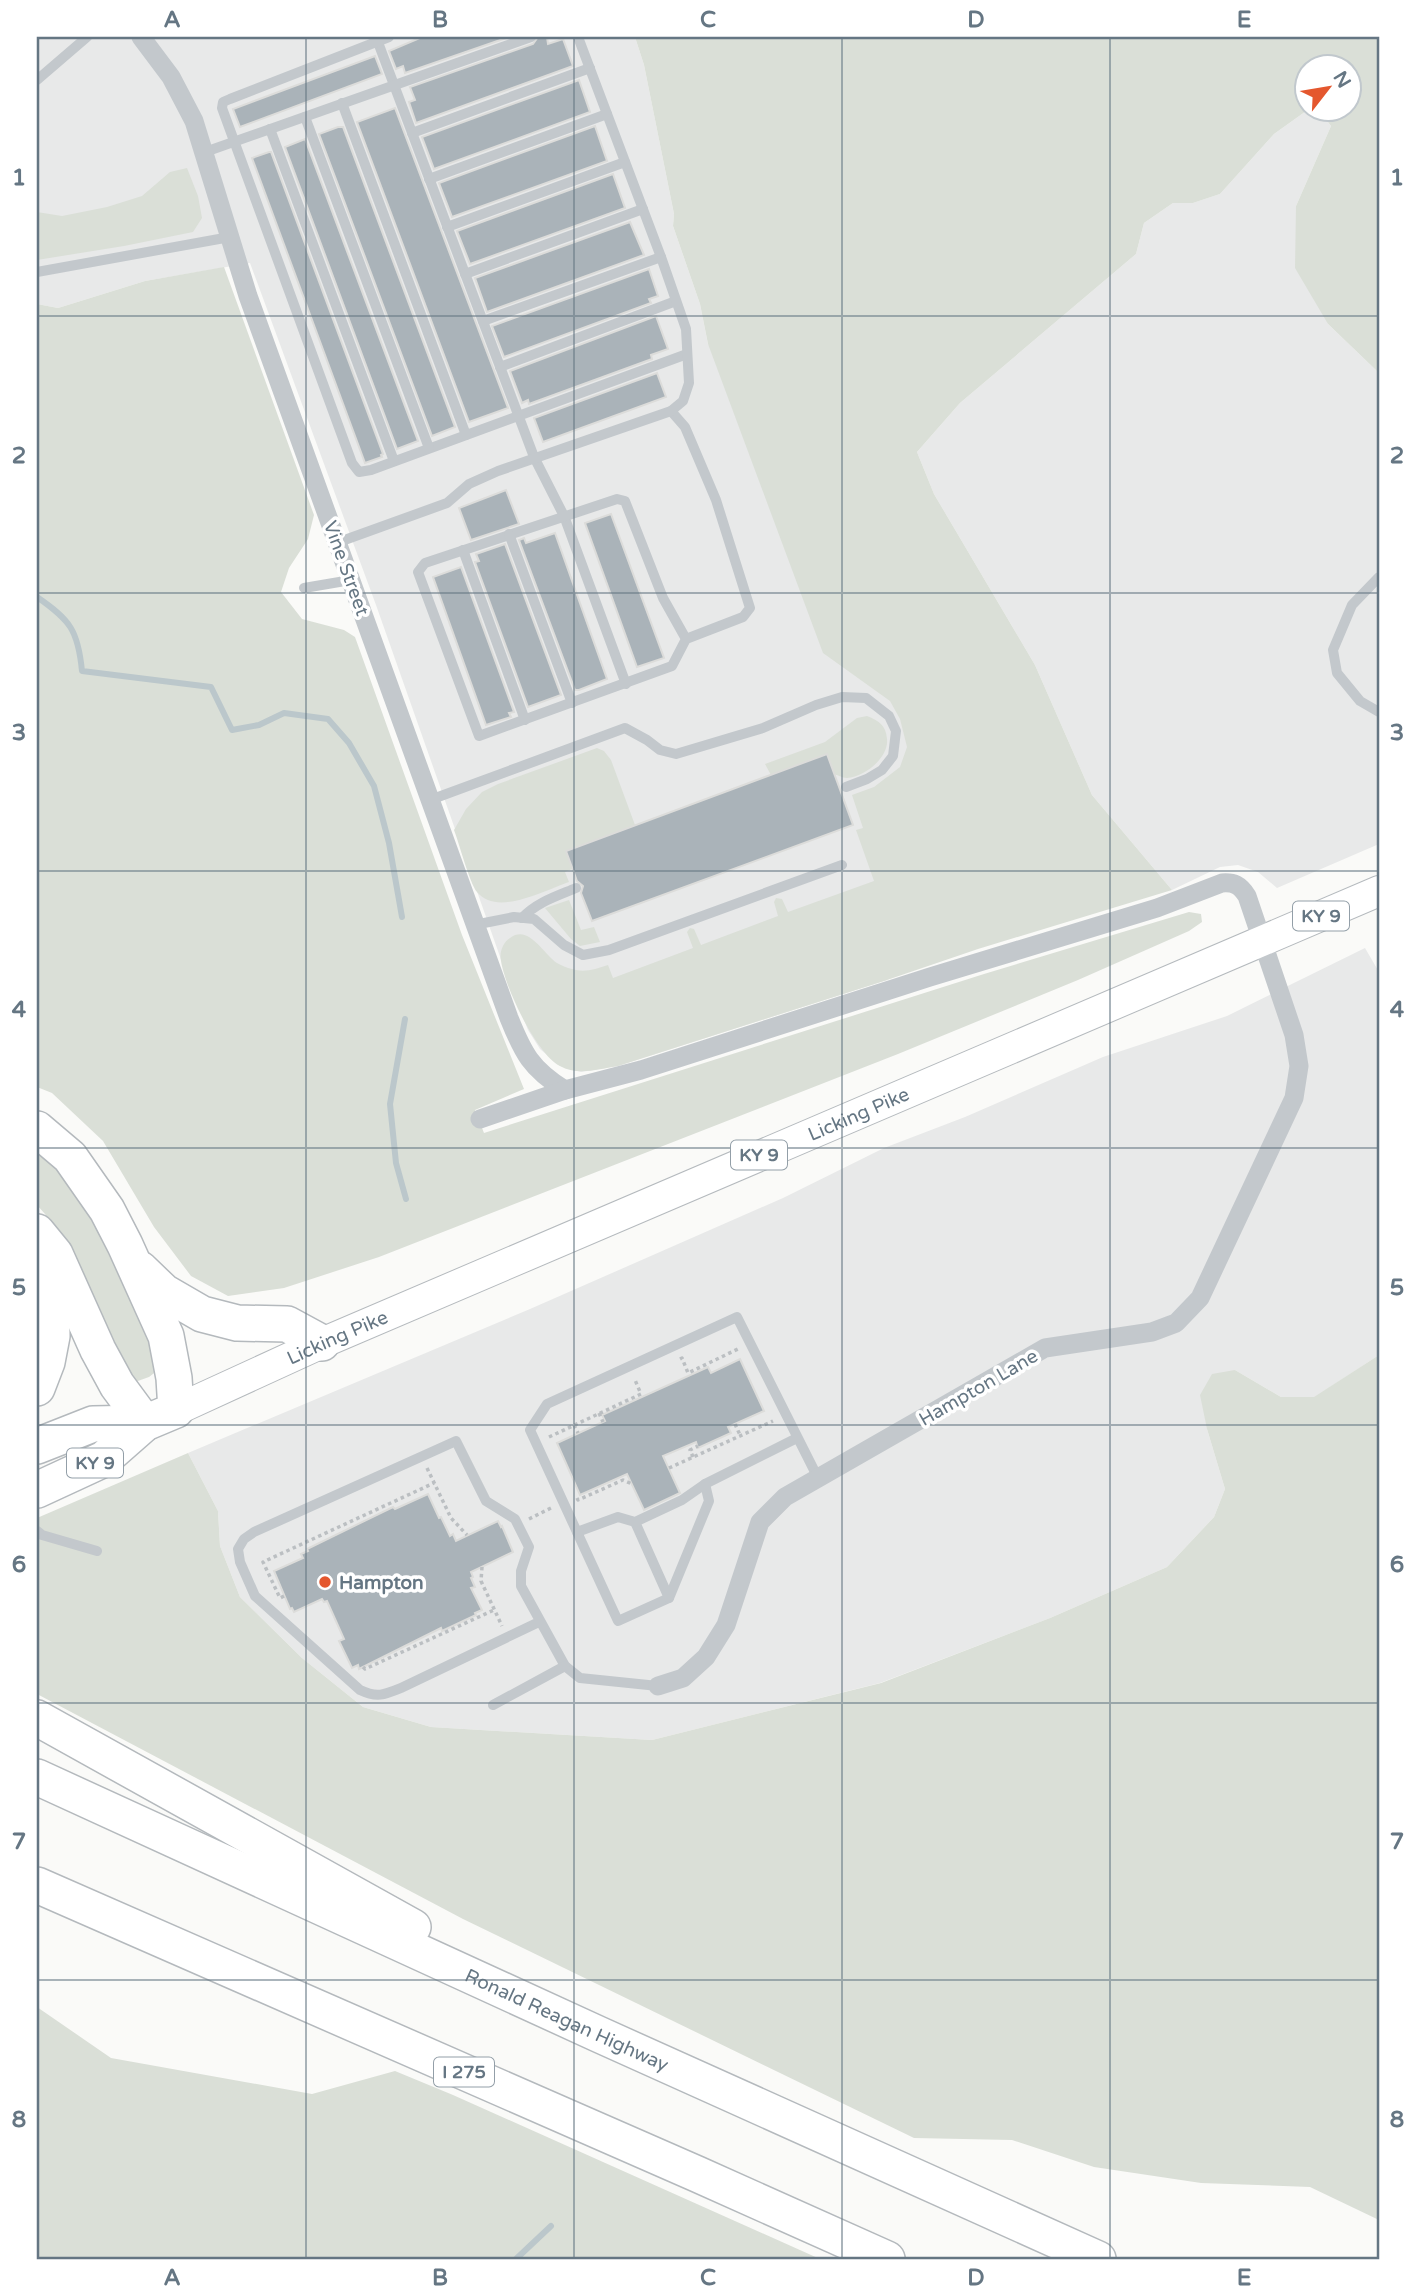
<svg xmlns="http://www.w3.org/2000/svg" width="1416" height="2296" font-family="'Varela Round',sans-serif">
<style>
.built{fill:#e8e9e9}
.green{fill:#dadfd7}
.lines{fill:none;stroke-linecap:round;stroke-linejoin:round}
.stream{stroke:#bbc7cb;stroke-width:6}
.building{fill:#aab3b9;stroke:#dcdcda;stroke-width:2}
.primary-casing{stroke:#b5babe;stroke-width:32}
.highway-casing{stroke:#b4b9bd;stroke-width:38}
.path{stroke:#bbbfc2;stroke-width:3.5;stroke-dasharray:3.5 3.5;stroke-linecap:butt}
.lane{stroke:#c3c8cc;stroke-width:10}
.street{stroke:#c3c8cc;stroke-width:19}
.primary{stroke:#fff;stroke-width:30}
.highway{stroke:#fff;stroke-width:35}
.grid{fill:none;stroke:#657683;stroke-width:2;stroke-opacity:0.55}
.poi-dot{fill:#e4572e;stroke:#fff;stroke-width:2.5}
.labels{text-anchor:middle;stroke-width:7;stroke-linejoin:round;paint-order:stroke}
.shield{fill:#fff;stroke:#939fa8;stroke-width:2}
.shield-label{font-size:18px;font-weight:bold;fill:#657683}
.street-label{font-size:19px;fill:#657683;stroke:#fff}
.poi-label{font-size:19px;font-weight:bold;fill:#657683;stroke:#fff;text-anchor:start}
.neatline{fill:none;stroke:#657683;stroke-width:2.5}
.grid-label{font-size:23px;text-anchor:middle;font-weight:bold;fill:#657683}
</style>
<rect width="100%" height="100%" fill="#fafaf8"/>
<g class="built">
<path d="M37,37H635L644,65L674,214L673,226L700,304L708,344L941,699L887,980L618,1066L581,1072L560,1066L540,1049L528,1030L510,985L376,605L250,263L145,281L58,308L37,304Z"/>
<path d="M1309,109H1318L1331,126L1296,206L1328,324L1379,373V844L1277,888L1258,872L1238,865L1220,867L1172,890L1092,795L1035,665L934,494L917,452L960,403L1136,254L1144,223L1173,203H1193L1220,194L1274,134Z"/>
<path d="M1365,948L1379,972V1355L1315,1397H1281L1235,1370L1207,1429L1225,1489L1214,1517L1167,1567L1050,1618L880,1683L652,1740L431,1727L363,1707L302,1658L240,1597L220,1546L218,1511L188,1453L530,1309L783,1198L884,1148L965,1117L1103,1057L1227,1016Z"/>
</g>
<g class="green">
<path d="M635,37H1379V373L1328,324L1295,268L1296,206L1331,126L1318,109L1350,108V66H1308V108L1309,109L1274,134L1220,194L1193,203H1173L1144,223L1136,254L960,403L917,452L934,494L1035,665L1092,795L1172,890L978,949L887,980L618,1066C599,1069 577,1076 560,1066C536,1054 505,987 501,961C499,953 503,942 510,938C529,924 543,954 557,963C561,965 567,968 572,969C584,973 596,969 608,965L613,978L693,948L687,932L690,928L694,929L701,945L778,916L774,902L776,898L782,899L788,912L874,881L856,830L863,828L852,795L874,787L900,767L907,747L900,719L890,701L823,653L708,344L700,304L673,226L674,214L644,65Z"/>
<path d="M187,168L198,196L202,218L193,232L124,246L37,260V212L62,216L107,207L142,196L170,172Z"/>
<path d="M224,267L314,515L308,539L289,568L281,592L302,619L344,630L355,637L462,935L524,1089L475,1110L484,1133L984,974L1189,912L1201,914L1202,922L1189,931L1078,980L898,1054L379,1257L284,1288L228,1296L191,1276L154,1227L103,1141L52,1093L37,1087V304L58,308L145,281Z"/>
<path d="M867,716C879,721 886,725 887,739C889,757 865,777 847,778C842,778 837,774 831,774C811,773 791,775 771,775L765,764L825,742L857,718Z"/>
<path d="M597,748L604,751L611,760L635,825L566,851L572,869L565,872L569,882C545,890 497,917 477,892C470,884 459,843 454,830L466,809L482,792L498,784Z"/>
<path d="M569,900L581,930L594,927L600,942L580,946L571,939L545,908Z"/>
<path d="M37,1142L70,1176L144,1317L158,1370L149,1377L135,1382L124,1377L63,1244L45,1214L37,1205Z"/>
<path d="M1379,1355V2220L1310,2187L1201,2183L1094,2167L1012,2140L914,2138L463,1919L37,1694V1518L188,1453L218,1511L220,1546L240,1597L302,1658L363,1707L431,1727L652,1740L881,1683L1050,1618L1167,1567L1214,1517L1225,1489L1207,1429L1200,1395L1212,1374L1235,1370L1281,1397H1314Z"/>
<path d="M37,2007L111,2058L312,2094L395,2071L453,2095L820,2259H37Z"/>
</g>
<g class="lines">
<g class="stream">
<path d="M37,597C70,620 78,630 82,671L211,687L232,730L259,725L284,713L328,719L349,743L374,786L389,843L402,917"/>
<path d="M405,1019L390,1104L396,1163L406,1199"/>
<path d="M516,2259L551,2226"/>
</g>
</g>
<g class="building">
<path d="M422,37H509L405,73L403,66L396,69L389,51Z"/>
<path d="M538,37H547L548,44L563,39L573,66L416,123L409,102L415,100L410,87L533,44Z"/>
<path d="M375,56L382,74L240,127L233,109Z"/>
<path d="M579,80L590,112L434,169L422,137Z"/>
<path d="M395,108L508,408L469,422L357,122Z"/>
<path d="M595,126L607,161L452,217L439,183Z"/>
<path d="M338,127H343L455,427L432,436L319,134Z"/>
<path d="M305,139L418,441L397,449L285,147Z"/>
<path d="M269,152H271L383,454L381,455L382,457L365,463L252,158Z"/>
<path d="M613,174L625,208L470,264L457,231Z"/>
<path d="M630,222L644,255L487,312L475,278Z"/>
<path d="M649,269L658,296L649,299L651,303L504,357L492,326Z"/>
<path d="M656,316L668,349L651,355L652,359L529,404L528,400L522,403L510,371Z"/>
<path d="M657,373L666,397L543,442L534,418Z"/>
<path d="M506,490L519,524L471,540L459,508Z"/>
<path d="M611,514L664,658L637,667L585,523Z"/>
<path d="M555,533L607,679L579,690H575L519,540L524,538L526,543Z"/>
<path d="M505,544L561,695L528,707L475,562L479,561L476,554Z"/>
<path d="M461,567L514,712L509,713L511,717L486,725L433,577Z"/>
<path d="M827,754L853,825L592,921L581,893L583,886L577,881L566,851Z"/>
<path d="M740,1359L764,1411L728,1427L731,1433L698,1448L696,1442L663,1456L680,1493L644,1510L627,1474L580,1495L557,1443L605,1421L602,1415L708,1367L711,1373Z"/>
<path d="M428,1494L439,1518L441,1517L450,1536L453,1534L456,1541L498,1521L501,1527L502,1526L513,1552L471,1572L473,1577L471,1578L475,1587L471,1588L482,1610L475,1613L476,1615L442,1631L441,1628L359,1669L358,1665L352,1668L339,1641L344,1639L327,1601L324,1602L322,1599L294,1612L292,1608L290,1609L274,1571L303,1558L301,1554L308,1551L307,1549L393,1507L395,1509Z"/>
</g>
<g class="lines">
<defs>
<g id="primary">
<path id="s1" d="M176,1410L322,1343L1379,891"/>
</g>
<g id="highway">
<path d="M37,1129L70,1157L107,1210L125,1245L166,1336L174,1378L176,1410L145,1423L104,1459L37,1490"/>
<path d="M37,1232L55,1254L98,1350L117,1385L145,1423"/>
<path d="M140,1269L164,1292L202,1314L237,1323L287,1324L322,1343"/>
<path d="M37,1388L47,1362L52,1336L51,1293L45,1260"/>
<path d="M37,1446L93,1424L145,1423"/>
<path d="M37,1718L413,1927"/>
<path id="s2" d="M37,1777L598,2034L1098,2259"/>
<path d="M37,1885L697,2174L887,2259"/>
</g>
</defs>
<use href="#primary" class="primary-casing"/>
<use href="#highway" class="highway-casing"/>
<g class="path">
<path d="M680,1359L682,1358L688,1373L738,1349"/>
<path d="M599,1413L603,1422"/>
<path d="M735,1424L740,1435"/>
<path d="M574,1425L578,1433"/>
<path d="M549,1437L641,1394L635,1380"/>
<path d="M693,1457L690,1450L698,1446"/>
<path d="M427,1468L451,1518L467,1535"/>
<path d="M669,1468L773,1421"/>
<path d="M577,1498L578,1500L623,1480L632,1484"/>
<path d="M529,1519L551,1508"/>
<path d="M482,1567L481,1581L502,1626"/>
<path d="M284,1596L280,1598L263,1562L434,1483"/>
<path d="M363,1667L365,1669L494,1610"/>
</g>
<g class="lane">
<path d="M376,37L534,457L564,516L626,684"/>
<path d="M389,37L230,99L223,102L222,108L352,463L359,472L371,470L687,354"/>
<path d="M37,80L87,37"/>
<path d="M342,103L466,435"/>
<path d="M305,117L429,448"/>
<path d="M270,129L394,461"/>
<path d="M412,133L590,68"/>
<path d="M205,152L531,37"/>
<path d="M429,179L607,114"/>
<path d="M447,227L625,162"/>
<path d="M37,272L230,237"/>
<path d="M465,274L643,209"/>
<path d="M483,321L661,257"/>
<path d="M500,367L676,301"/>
<path d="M671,411L685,427L716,500L750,608L743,617L686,639L672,666L479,736L418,572L425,563L617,499L625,501L663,598L686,639"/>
<path d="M509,534L572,703"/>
<path d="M339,542L447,503L469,484L498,471L671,411L683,401L689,383L686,329L661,257L578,37"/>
<path d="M463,550L525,720"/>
<path d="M1379,577L1352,605L1333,650L1337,673L1360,701L1379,712"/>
<path d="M304,588L351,580"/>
<path d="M430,800L625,728L647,740L660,750L676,754L763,728L816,705L842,697L866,698L889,716L896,731L893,756L882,770L867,779L846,787"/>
<path d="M522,918C537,902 557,896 576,888"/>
<path d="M474,925L514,917L534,919L564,945L583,955L609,950L842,865"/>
<path d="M797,1438L705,1484L709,1501L669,1598L618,1621L530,1430L547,1404L737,1317L818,1478"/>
<path d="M635,1522L669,1598"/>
<path d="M37,1531L42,1535L97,1551"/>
<path d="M577,1532L618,1517L635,1522L682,1500L705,1484"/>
<path d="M539,1622L401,1688C384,1695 377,1698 360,1690L255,1596L240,1562L238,1549L244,1539L254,1532L456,1441L486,1501L515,1519L529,1547L521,1571V1586L565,1666L580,1678L658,1686"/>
<path d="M493,1705L565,1666"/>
</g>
<g class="street">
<path d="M141,37L171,77L194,121L248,296L509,1018C523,1053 531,1069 565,1090"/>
<path d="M480,1119L565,1090L641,1070L930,977L1157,908L1222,883C1234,882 1240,885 1247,896L1294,1035L1299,1066L1294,1098L1200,1298L1176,1323L1152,1332L1045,1348L785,1497L760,1522L726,1625L706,1657L683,1678L658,1686"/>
</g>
<use href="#primary" class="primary"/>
<use href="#highway" class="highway"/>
</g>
<path class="grid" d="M306,37V2259M574,37V2259M842,37V2259M1110,37V2259M37,316H1379M37,593H1379M37,871H1379M37,1148H1379M37,1425H1379M37,1703H1379M37,1980H1379"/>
<circle class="poi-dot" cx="325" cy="1582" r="7"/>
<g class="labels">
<g class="shield">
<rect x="1293" y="901.5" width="56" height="29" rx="5"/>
<rect x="731" y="1140.5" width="56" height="29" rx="5"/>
<rect x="67" y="1448.5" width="56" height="29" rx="5"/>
<rect x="434" y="2057.5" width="60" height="29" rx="5"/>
</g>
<g class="shield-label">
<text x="1321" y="922">KY 9</text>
<text x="759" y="1161">KY 9</text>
<text x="95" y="1469">KY 9</text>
<text x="464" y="2078">I 275</text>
</g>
<g class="street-label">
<text transform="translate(347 568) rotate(70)" y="7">Vine Street</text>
<text dy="7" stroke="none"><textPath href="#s1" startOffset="744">Licking Pike</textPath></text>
<text dy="7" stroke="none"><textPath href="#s1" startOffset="177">Licking Pike</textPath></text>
<text transform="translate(978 1387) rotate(-30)" y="7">Hampton Lane</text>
<text dy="7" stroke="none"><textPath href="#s2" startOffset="583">Ronald Reagan Highway</textPath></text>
</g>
<g class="poi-label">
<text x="339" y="1589">Hampton</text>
</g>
</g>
<rect width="1416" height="2296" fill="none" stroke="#ffffff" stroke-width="77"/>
<g transform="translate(1328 88) rotate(59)"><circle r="33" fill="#ffffff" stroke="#c1c8cd" stroke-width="2"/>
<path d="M0-5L12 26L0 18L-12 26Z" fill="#e4572e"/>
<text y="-10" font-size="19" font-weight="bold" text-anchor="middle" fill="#657683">N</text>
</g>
<rect x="38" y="38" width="1340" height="2220" class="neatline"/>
<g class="grid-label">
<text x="172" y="27">A</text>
<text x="440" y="27">B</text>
<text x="708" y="27">C</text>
<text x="976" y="27">D</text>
<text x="1244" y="27">E</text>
<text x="19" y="185">1</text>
<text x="1397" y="185">1</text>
<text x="19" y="463">2</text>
<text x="1397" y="463">2</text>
<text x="19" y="740">3</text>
<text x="1397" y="740">3</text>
<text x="19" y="1017">4</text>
<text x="1397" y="1017">4</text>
<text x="19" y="1295">5</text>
<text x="1397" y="1295">5</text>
<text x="19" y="1572">6</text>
<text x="1397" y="1572">6</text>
<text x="19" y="1849">7</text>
<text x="1397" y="1849">7</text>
<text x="19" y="2127">8</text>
<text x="1397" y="2127">8</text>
<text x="172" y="2285">A</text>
<text x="440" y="2285">B</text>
<text x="708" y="2285">C</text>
<text x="976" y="2285">D</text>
<text x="1244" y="2285">E</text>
</g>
</svg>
